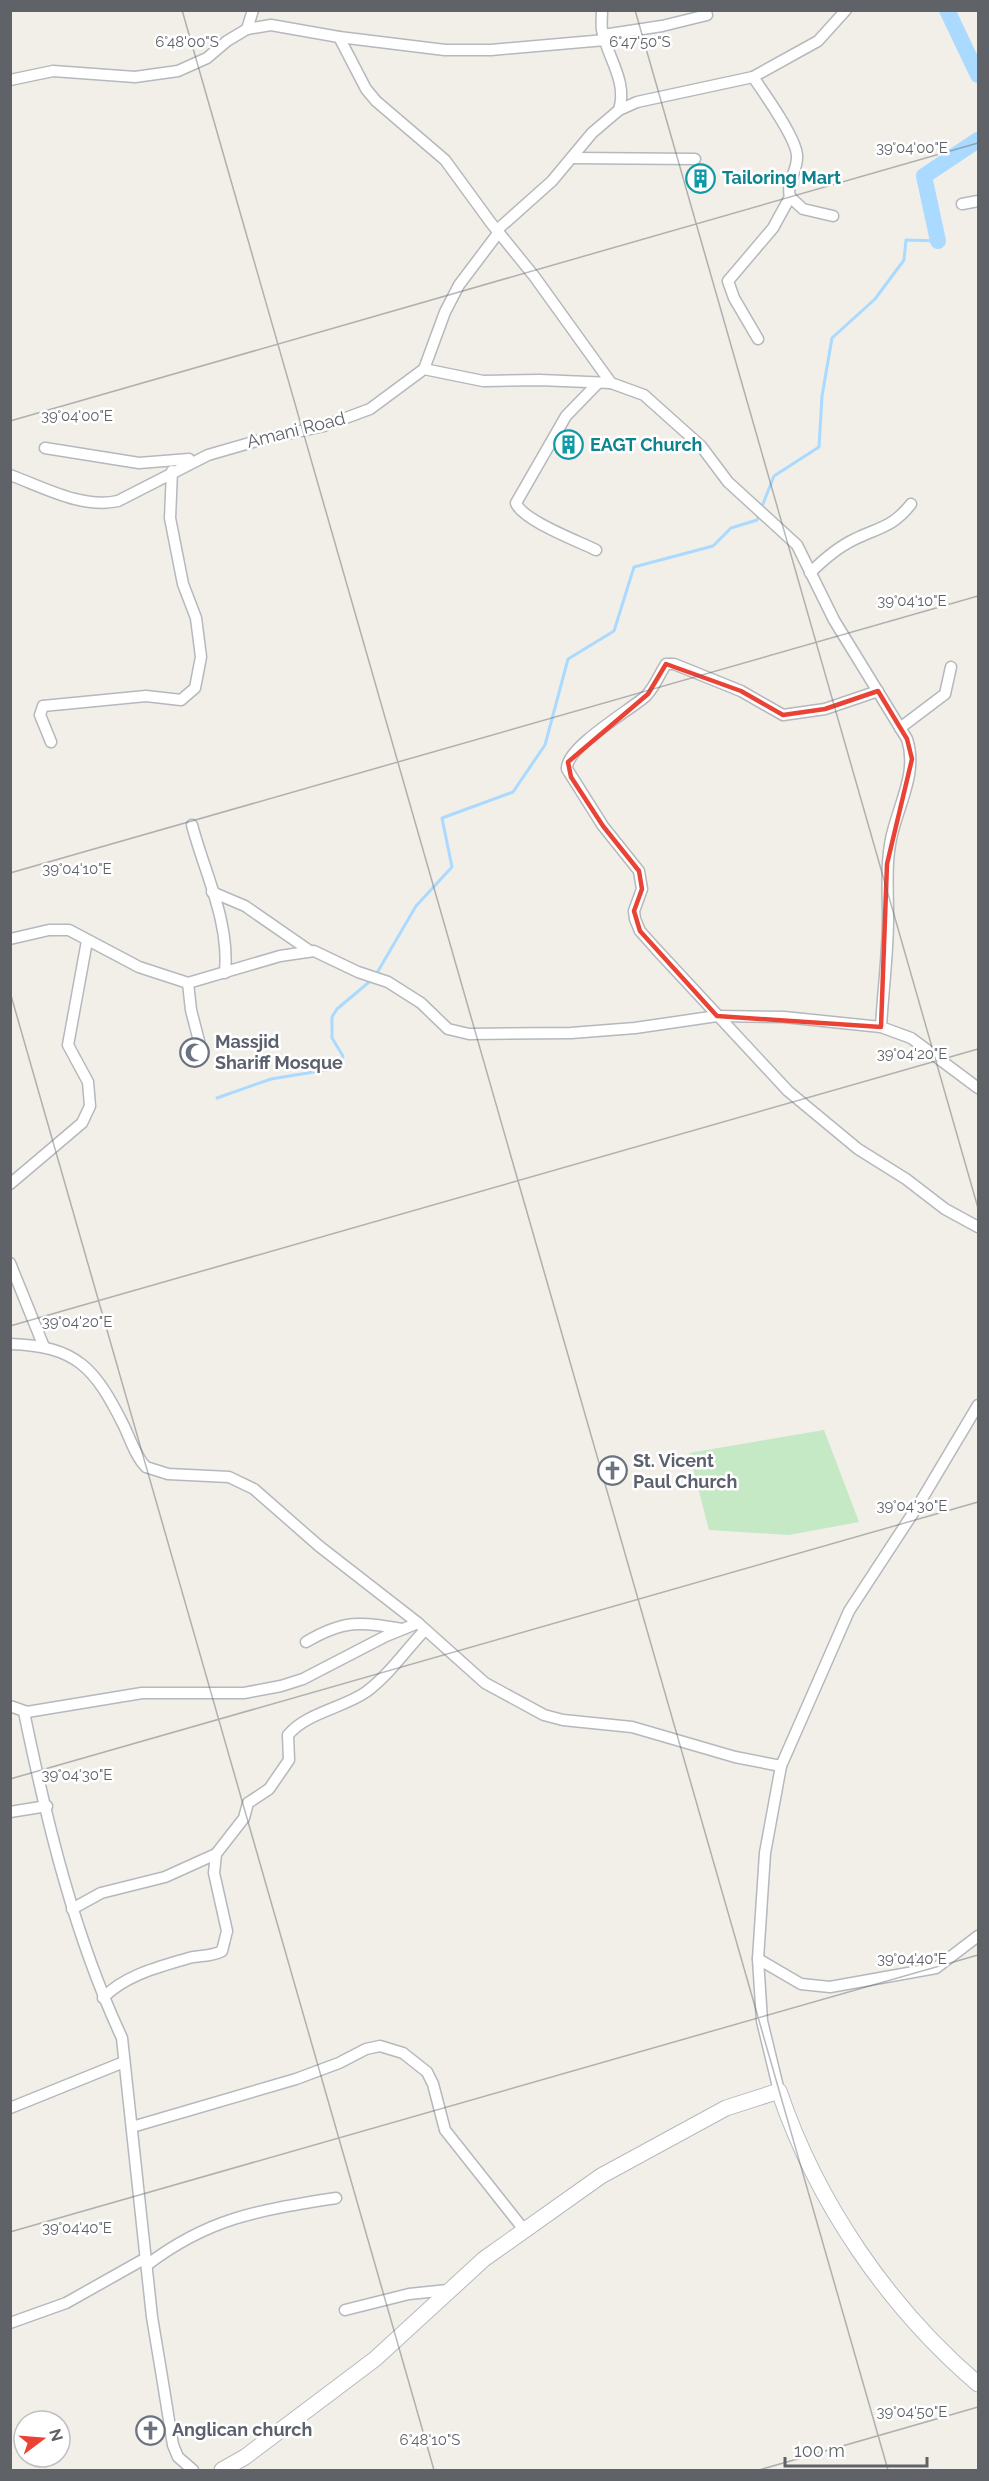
<svg xmlns="http://www.w3.org/2000/svg" width="989" height="2481" font-family="Raleway,sans-serif">
<style>
.green{fill:#c5e8c5}
.lines{fill:none;stroke-linecap:round;stroke-linejoin:round}
.stream{stroke:#aadaff;stroke-width:3}
.river{stroke:#aadaff;stroke-width:16}
.street-casing{stroke:#b5b8bc;stroke-width:13}
.secondary-casing{stroke:#b6babf;stroke-width:17}
.street{stroke:#fff;stroke-width:10}
.secondary{stroke:#fff;stroke-width:15}
.marked{fill:none;stroke:#ea4335;stroke-width:4.5;stroke-linejoin:round}
.ticks{fill:none;stroke:#5f6368;stroke-width:1.5;stroke-opacity:0.45}
.labels{text-anchor:middle;stroke-width:5;stroke-linejoin:round;paint-order:stroke}
.culture-label{font-size:18px;font-weight:bold;fill:#0d838f;stroke:#fff;text-anchor:start}
.street-label{font-size:18px;fill:#5f6368;stroke:#fff}
.worship-label{font-size:18px;font-weight:bold;fill:#5b616d;stroke:#fff;text-anchor:start}
.ticks-label{font-size:15px;text-anchor:middle;fill:#5f6368;stroke:#fff;stroke-width:5;stroke-linejoin:round;paint-order:stroke}
</style>
<rect width="100%" height="100%" fill="#f1efe8"/>
<path class="green" d="M824,1430L859,1522L789,1535L709,1530L689,1453Z"/>
<g class="lines">
<g class="stream">
<path d="M761,509L774,476L819,447L822,396L832,338L875,299L904,260L906,240L938,241"/>
<path d="M217,1098L271,1079L338,1068L343,1056L332,1038V1017L337,1009L374,978L416,906L452,867L442,818L513,792L545,745L568,659L614,631L634,567L713,546L731,528L757,520L759,515"/>
</g>
<g class="river">
<path d="M947,10L978,75"/>
<path d="M938,241L924,176L978,140"/>
</g>
<defs>
<g id="street">
<path d="M602,10C602,17 601,24 602,30C607,57 628,81 619,110"/>
<path d="M247,29L253,10"/>
<path d="M603,35L662,26L707,15"/>
<path d="M339,37L366,89L376,101L445,160L491,223L534,276L611,383"/>
<path d="M753,77C764,93 797,139 797,156C798,171 786,181 790,197L803,209L833,216"/>
<path d="M10,80L53,71L135,77L178,71L207,58L227,41L247,29L271,25L339,37L445,50H491L605,40"/>
<path d="M573,158L695,159"/>
<path d="M962,204L978,201"/>
<path d="M497,230L552,181L592,133L619,110L637,102L753,77L818,41L846,10"/>
<path d="M758,339L734,298L728,281L773,228L790,197"/>
<path d="M424,369L445,312L459,285L499,232"/>
<path d="M45,448L139,463L189,459"/>
<path d="M10,475C43,487 82,509 118,501L208,455L260,440L324,426L370,409L424,369L483,381L540,380L611,383L644,395L701,446L728,482L797,545L834,620L907,739C917,769 902,798 894,827C885,857 888,886 888,918C888,954 883,991 881,1027"/>
<path d="M596,550C578,541 522,520 516,503L566,416L598,383"/>
<path d="M810,573C823,560 838,547 855,539C880,527 893,527 911,504"/>
<path d="M878,691L825,709L783,715L741,691L674,664H666C659,675 655,686 646,696C630,710 565,748 567,769L603,826L639,871L642,889L634,911L635,919L640,931L656,949L788,1091L858,1149L906,1179L945,1209L978,1227"/>
<path d="M900,728L945,694L951,667"/>
<path d="M51,742L40,715L43,706L146,696L181,700L195,688L201,657L196,618L183,584L170,518L172,471"/>
<path d="M192,825C205,874 230,922 225,973"/>
<path d="M212,892L245,906L310,951"/>
<path d="M10,939L49,930H69L139,967L188,983L280,956L314,951L358,972L388,982L421,1003L448,1029L469,1034L571,1033L635,1028L717,1016L784,1017L881,1027L911,1038L978,1088"/>
<path d="M188,983L191,1010L199,1041"/>
<path d="M10,1184L82,1123L90,1106L88,1082L68,1045L87,941"/>
<path d="M10,1263L44,1347"/>
<path d="M10,1344C77,1346 95,1368 124,1426C130,1439 136,1457 146,1467L168,1474L229,1477L254,1489L319,1546L418,1623L485,1683L544,1715L563,1720L632,1727L735,1757L781,1766"/>
<path d="M306,1642C343,1620 361,1621 402,1629"/>
<path d="M10,1706L27,1712L142,1693H244L281,1686L303,1679L386,1636L418,1623"/>
<path d="M24,1712C47,1823 74,1935 122,2038L152,2317L162,2377L173,2445L178,2457L193,2470"/>
<path d="M10,1812L47,1806"/>
<path d="M72,1909L101,1893L165,1877L216,1854"/>
<path d="M758,1959L801,1984L830,1987L936,1968L978,1936"/>
<path d="M103,1998C125,1975 159,1967 189,1958C200,1955 211,1957 222,1951L227,1931L214,1873L216,1854L244,1818L248,1803L269,1789L289,1760L288,1735C306,1713 343,1708 366,1692C389,1675 405,1651 424,1631"/>
<path d="M779,2091L762,2021L758,1959L765,1853L781,1766L849,1611L919,1504L978,1405"/>
<path d="M10,2108L124,2062"/>
<path d="M132,2127L296,2079L339,2063L366,2049L380,2046L403,2053L427,2072L433,2084L445,2130L525,2231"/>
<path d="M147,2265C210,2217 261,2210 336,2198"/>
<path d="M345,2310L409,2294L448,2290"/>
<path d="M10,2323L66,2303L146,2258"/>
</g>
<path id="secondary" d="M222,2470L245,2457L375,2359L484,2259L601,2176L726,2108L779,2091C817,2203 888,2307 978,2384"/>
</defs>
<use href="#street" class="street-casing"/>
<use href="#secondary" class="secondary-casing"/>
<use href="#street" class="street"/>
<use href="#secondary" class="secondary"/>
</g>
<path class="marked" d="M666,664L741,691L783,715L825,709L878,691L907,739L912,759L887,864L881,1027L717,1016L640,931L634,911L642,889L639,871L603,826L571,777L568,762L648,694Z"/>
<path class="ticks" d="M182,10L888,2470M635,10L978,1208M10,421L978,143M10,873L978,596M10,992L434,2470M10,1326L978,1049M10,1779L978,1502M10,2232L978,1955M759,2470L978,2407"/>
<defs>
<symbol id="building-ring" viewBox="-11 -11 22 22"><circle r="9.5" fill="#fff" stroke="#0f9aa8" stroke-width="1.5"/><path d="M-4-6H4V6H1V3H-1V6H-4ZM-2.5-4.3h1.7v1.8h-1.7ZM.8-4.3h1.7v1.8H.8ZM-2.5-1h1.7V.8h-1.7ZM.8-1h1.7V.8H.8Z" fill="#0f9aa8"/></symbol>
<symbol id="mosque-ring" viewBox="-11 -11 22 22"><circle r="9.5" fill="#fff" stroke="#6b7280" stroke-width="1.5"/><path d="M3.5-4.9A6 6 0 1 0 3.5 4.9A5 5 0 1 1 3.5-4.9Z" fill="#6b7280"/></symbol>
<symbol id="church-ring" viewBox="-11 -11 22 22"><circle r="9.5" fill="#fff" stroke="#6b7280" stroke-width="1.5"/><path d="M-1.2-6h2.4v3.5h3.3v2.4h-3.3V6h-2.4V-.1h-3.3v-2.4h3.3Z" fill="#6b7280"/></symbol>
</defs>
<g fill-rule="evenodd">
<use href="#building-ring" x="684" y="162" width="33" height="33"/>
<use href="#building-ring" x="552" y="428" width="33" height="33"/>
<use href="#mosque-ring" x="178" y="1036" width="33" height="33"/>
<use href="#church-ring" x="596" y="1454" width="33" height="33"/>
<use href="#church-ring" x="134" y="2414" width="33" height="33"/>
</g>
<g class="labels">
<g class="culture-label">
<text x="722" y="184">Tailoring Mart</text>
<text x="590" y="451">EAGT Church</text>
</g>
<g class="street-label">
<text transform="translate(296 430) rotate(-14)" y="6">Amani Road</text>
</g>
<g class="worship-label">
<text x="215" y="1048">Massjid<tspan x="215" dy="21">Shariff Mosque</tspan></text>
<text x="633" y="1467">St. Vicent<tspan x="633" dy="21">Paul Church</tspan></text>
<text x="172" y="2436">Anglican church</text>
</g>
</g>
<g class="ticks-label">
<text x="187" y="47">6°48'00"S</text>
<text x="640" y="47">6°47'50"S</text>
<text x="912" y="153">39°04'00"E</text>
<text x="77" y="421">39°04'00"E</text>
<text x="912" y="606">39°04'10"E</text>
<text x="77" y="874">39°04'10"E</text>
<text x="912" y="1059">39°04'20"E</text>
<text x="77" y="1327">39°04'20"E</text>
<text x="912" y="1511">39°04'30"E</text>
<text x="77" y="1780">39°04'30"E</text>
<text x="912" y="1964">39°04'40"E</text>
<text x="77" y="2233">39°04'40"E</text>
<text x="912" y="2417">39°04'50"E</text>
<text x="430" y="2445">6°48'10"S</text>
</g>
<rect width="989" height="2481" fill="none" stroke="#5f6368" stroke-width="24"/>
<g transform="translate(42 2439) rotate(74)"><circle r="28" fill="#ffffff" stroke="#bfc1c3" stroke-width="1.5"/>
<path d="M0-4.5L10 22L0 15L-10 22Z" fill="#ea4335"/>
<text y="-9" font-size="16" font-weight="bold" text-anchor="middle" fill="#5f6368">N</text>
</g>
<path d="M785 2457v9h142v-9" fill="none" stroke="#5f6368" stroke-width="3"/>
<text x="794" y="2457" font-size="18" fill="#5f6368" stroke="#ffffff" stroke-width="4.5" paint-order="stroke">100 m</text>
</svg>
